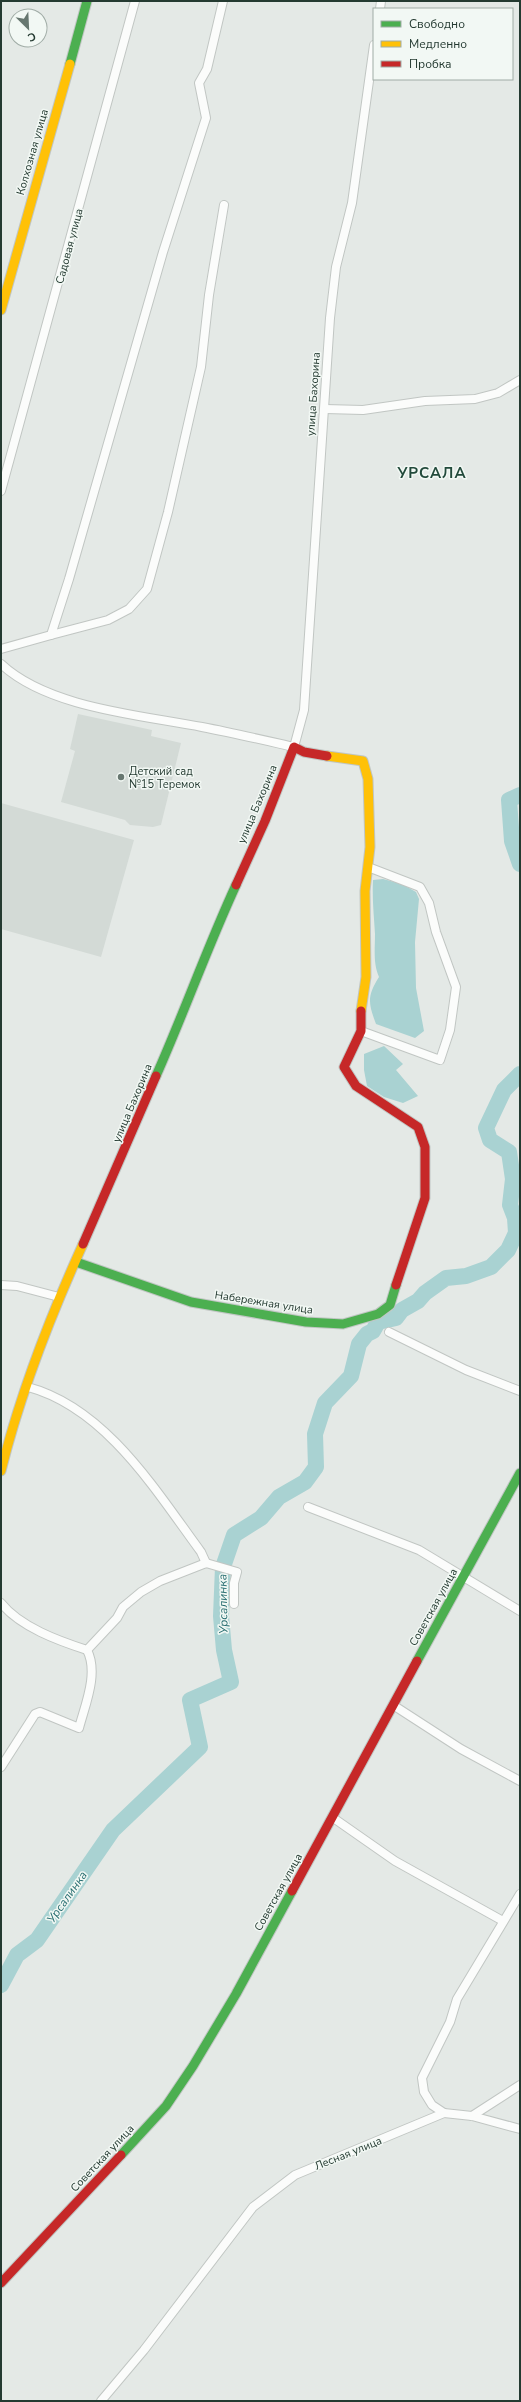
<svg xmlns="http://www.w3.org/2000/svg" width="521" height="2402" font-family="'Nunito Sans',sans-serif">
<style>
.built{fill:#d3dad6}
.water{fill:#a9d2d2}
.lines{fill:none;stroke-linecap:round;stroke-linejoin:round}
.river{stroke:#a9d2d2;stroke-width:16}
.street-casing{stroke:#c1c6c3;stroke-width:10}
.fast-casing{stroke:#c0c6c3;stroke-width:11}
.slow-casing{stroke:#c0c6c3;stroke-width:11}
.jam-casing{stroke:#c0c6c3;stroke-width:11}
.street{stroke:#fbfcfb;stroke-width:8}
.fast{stroke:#4caf50;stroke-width:9}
.slow{stroke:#ffc107;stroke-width:9}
.jam{stroke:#c62828;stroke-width:9}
.poi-dot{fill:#677770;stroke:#f2f8f4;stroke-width:1.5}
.labels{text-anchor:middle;stroke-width:3;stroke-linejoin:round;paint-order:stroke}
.street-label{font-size:11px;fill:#243a31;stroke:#f2f8f4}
.poi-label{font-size:11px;fill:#243a31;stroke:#f2f8f4;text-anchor:start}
.water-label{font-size:12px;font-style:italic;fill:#256c6f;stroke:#f2f8f4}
.district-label{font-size:15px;font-weight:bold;letter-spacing:1px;fill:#224a3b;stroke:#f2f8f4}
</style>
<rect width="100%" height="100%" fill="#e4e9e6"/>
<g class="built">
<path d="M78,714L152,730L151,736L181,743L161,825L153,827L130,825L125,820L61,802L75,751L70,749Z"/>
<path d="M1,803L134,840L101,957L1,929Z"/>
</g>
<g class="water">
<path d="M383,879L402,884L416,892L419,899L415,942L416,988L424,1031L415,1038L376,1024C368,1003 367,996 379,977C373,963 375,950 375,934C374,916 372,899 373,880Z"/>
<path d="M384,1046L403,1064L396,1070L418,1096L403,1103L384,1097L367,1086L364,1070V1054Z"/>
</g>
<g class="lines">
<g class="river">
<path d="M520,795L509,800L512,841L520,864"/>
<path d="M1,1985L17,1955L37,1940L113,1830L200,1747L190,1700L231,1682L224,1650L221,1616L223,1567L234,1535L261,1518L279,1497L305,1482L316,1467L315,1434L325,1403L351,1376L359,1344L367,1334L373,1331L378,1322L396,1318L402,1310L418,1301L425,1293L446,1278L466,1276L491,1267L508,1250L516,1233L515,1218L510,1205L513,1179L509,1152L490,1140L486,1128L504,1090L520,1074"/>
</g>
<defs>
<g id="street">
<path d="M380,9L381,1"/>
<path d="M325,409L363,410L425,401L475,399L498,393L520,380"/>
<path d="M1,491L135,1"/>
<path d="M51,635L108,620L129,609L147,589L168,512L201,367L209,295L224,205"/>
<path d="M1,649L51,635L69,579L163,252L206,118L199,83L207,69L223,1"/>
<path d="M1,664C48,708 140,715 202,727C233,733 263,740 294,747L304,710L330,318L336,267L352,203L374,45"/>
<path d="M361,1031L440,1060L450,1030L456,987L436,932L429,903L420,887L368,867"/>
<path d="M1,1285L17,1286L59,1297"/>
<path d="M389,1332L466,1370L520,1391"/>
<path d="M28,1387C106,1408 156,1491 201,1552L206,1563"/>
<path d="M308,1507L419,1550L520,1611"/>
<path d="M1,1603C20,1627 59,1641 87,1650L117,1618L123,1607L141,1592L160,1581L206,1563L237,1572L234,1583V1604"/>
<path d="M393,1705L461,1749L520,1781"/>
<path d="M1,1767L35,1714L40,1712L79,1728C85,1705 99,1673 87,1650"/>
<path d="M332,1817L395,1861L503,1921"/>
<path d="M444,2113L472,2116L520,2129"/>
<path d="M472,2116L520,2085"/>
<path d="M101,2401L144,2350L253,2207L295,2175L444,2113L432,2105L424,2092L422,2078L450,2022L457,1999L520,1894"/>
</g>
<g id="fast">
<path d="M70,64L87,1"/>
<path d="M156,1076C184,1013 207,948 236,885"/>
<path d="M76,1262L191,1302L306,1322L343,1324L378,1314L390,1305L396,1285"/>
<path d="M417,1661L520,1473"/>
<path d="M121,2155L166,2106L193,2066L236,1994L292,1891"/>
</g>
<g id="slow">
<path d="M1,310L70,64"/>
<path d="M327,756L363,761L368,779L370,847L365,891L366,977L361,1011"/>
<path d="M1,1471C20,1394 50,1317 83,1244"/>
</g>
<g id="jam">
<path d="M236,885L265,821L294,747L304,752L327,756"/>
<path d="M361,1011V1031L344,1067L356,1086L418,1127L425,1147V1198L396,1285"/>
<path d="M83,1244L156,1076"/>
<path d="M292,1891L417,1661"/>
<path d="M1,2283L121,2155"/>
</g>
</defs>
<use href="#street" class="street-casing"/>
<use href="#fast" class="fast-casing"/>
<use href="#slow" class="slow-casing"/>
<use href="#jam" class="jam-casing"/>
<use href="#street" class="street"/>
<use href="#fast" class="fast"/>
<use href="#slow" class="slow"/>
<use href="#jam" class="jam"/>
</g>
<circle class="poi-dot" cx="121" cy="777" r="4"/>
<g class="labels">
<g class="street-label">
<text transform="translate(32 152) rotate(-74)" y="4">Колхозная улица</text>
<text transform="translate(69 246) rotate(-75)" y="4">Садовая улица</text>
<text transform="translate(313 394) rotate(-86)" y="4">улица Бахорина</text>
<text transform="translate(257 804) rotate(-67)" y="4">улица Бахорина</text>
<text transform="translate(132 1103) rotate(-67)" y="4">улица Бахорина</text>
<text transform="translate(264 1302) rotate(9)" y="4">Набережная улица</text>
<text transform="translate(433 1607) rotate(-61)" y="4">Советская улица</text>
<text transform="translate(278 1892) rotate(-61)" y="4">Советская улица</text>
<text transform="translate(348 2153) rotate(-22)" y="4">Лесная улица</text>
<text transform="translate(102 2158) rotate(-47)" y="4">Советская улица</text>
</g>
<g class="poi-label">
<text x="129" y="775">Детский сад<tspan x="129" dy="13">№15 Теремок</tspan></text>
</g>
<g class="water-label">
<text transform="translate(223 1604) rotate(-91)" y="4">Урсалинка</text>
<text transform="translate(67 1897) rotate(-55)" y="4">Урсалинка</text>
</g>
<g class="district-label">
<text x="432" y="478">УРСАЛА</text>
</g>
</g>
<rect width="521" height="2402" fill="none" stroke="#243a31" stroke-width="4"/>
<rect x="373" y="8" width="140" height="72" fill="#f2f8f4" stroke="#a0aca6"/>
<rect x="381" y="21" width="20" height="6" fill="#4caf50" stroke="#a0aca6"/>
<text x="409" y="28" font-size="12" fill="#243a31">Свободно</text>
<rect x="381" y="41" width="20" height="6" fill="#ffc107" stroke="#a0aca6"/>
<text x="409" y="48" font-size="12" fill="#243a31">Медленно</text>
<rect x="381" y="61" width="20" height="6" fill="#c62828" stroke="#a0aca6"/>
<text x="409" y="68" font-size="12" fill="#243a31">Пробка</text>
<g transform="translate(28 28) rotate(156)"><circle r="19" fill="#f2f8f4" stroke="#a0aca6"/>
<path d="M0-3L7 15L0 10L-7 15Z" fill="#677770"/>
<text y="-6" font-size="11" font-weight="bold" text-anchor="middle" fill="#243a31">С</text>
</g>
</svg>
